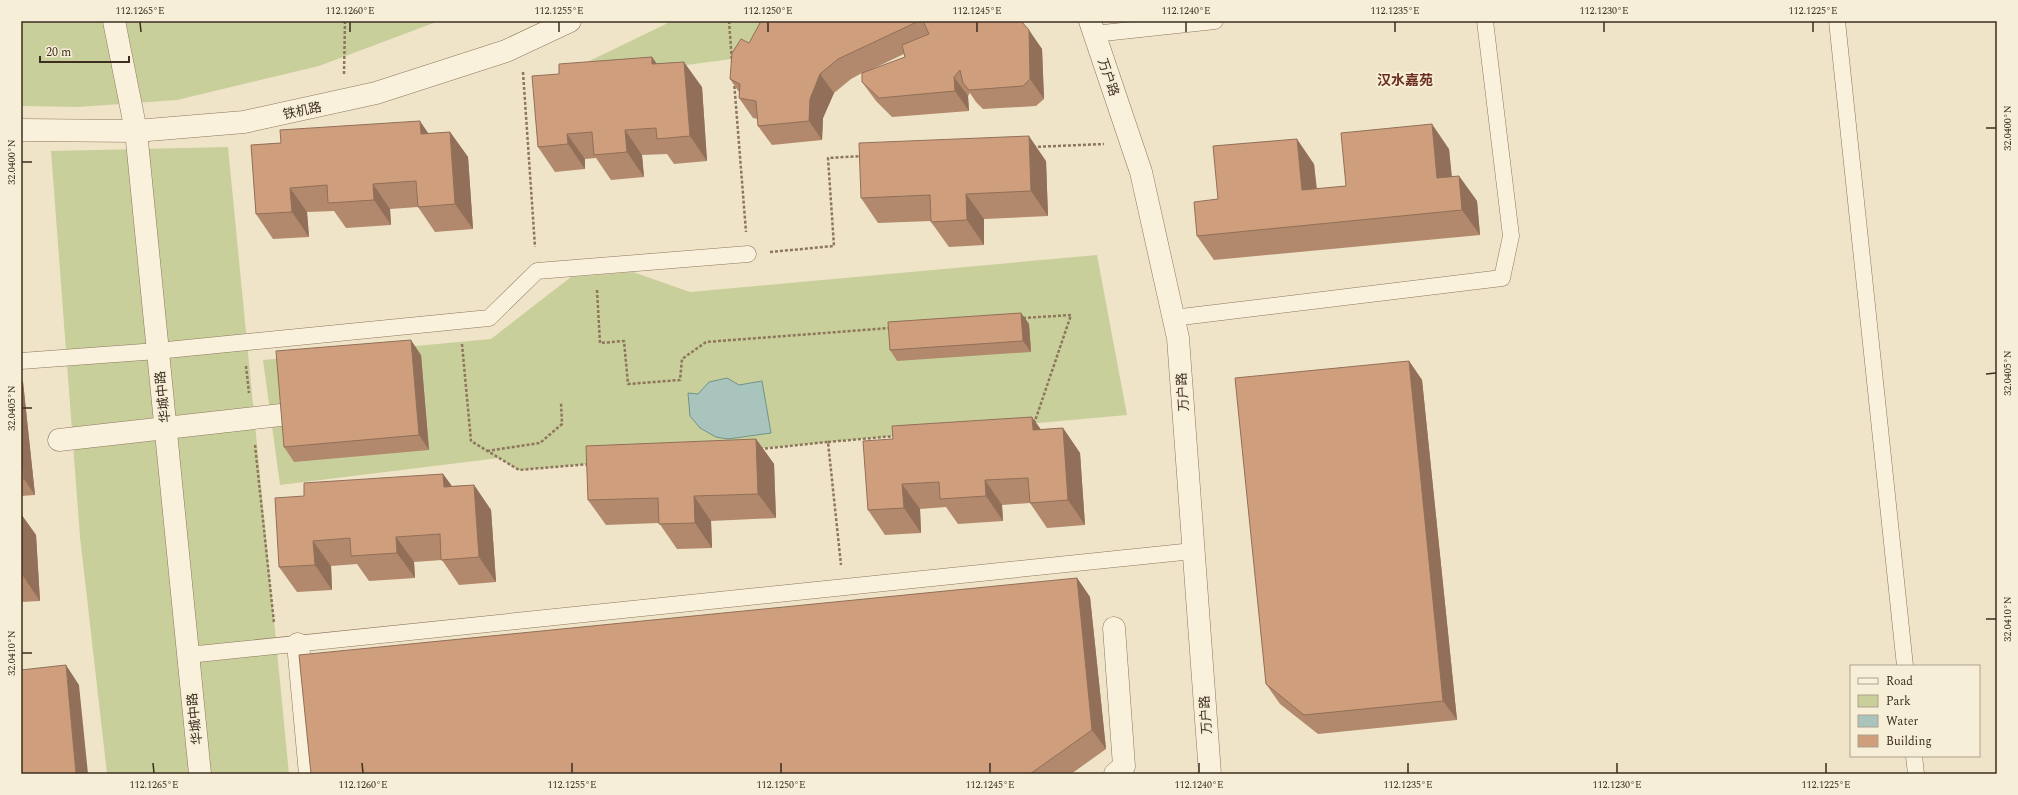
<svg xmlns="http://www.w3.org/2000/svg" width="2018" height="795" font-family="Spectral,'Noto Sans SC',serif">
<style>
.green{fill:#c9cf9b}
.water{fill:#a9c4bc;stroke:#6f938a}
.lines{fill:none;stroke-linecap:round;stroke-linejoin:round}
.service-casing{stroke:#8d765c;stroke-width:17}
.pedestrian-casing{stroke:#8d765c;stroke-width:23}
.minor-casing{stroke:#8d765c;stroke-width:23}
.tertiary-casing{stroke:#8d765c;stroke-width:23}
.path{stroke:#8d765c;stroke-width:2.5;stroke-dasharray:3 2;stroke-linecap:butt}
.service{stroke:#faf1dc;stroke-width:16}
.pedestrian{stroke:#faf1dc;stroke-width:22}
.minor{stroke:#faf1dc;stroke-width:22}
.tertiary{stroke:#faf1dc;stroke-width:22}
.wall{fill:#b2896c;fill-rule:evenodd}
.shaded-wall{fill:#916f58}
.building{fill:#cf9f7d;stroke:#916f58}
.ticks{fill:none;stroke:#3d2e20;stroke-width:1.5}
.labels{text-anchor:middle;stroke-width:4;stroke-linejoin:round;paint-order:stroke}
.street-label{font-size:13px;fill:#3d2e20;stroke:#f7eed8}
.neighbourhood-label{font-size:14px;font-weight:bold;fill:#6b2e1e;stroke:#f7eed8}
.neatline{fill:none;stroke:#3d2e20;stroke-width:1.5}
.ticks-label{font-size:10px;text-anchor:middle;fill:#3d2e20}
</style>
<rect width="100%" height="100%" fill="#f0e4c8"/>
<g class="green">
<path d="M21,21H439L319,66L177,100L78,107L21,106Z"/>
<path d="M672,21H769L732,59L542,84Z"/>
<path d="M228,147L289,774H107L80,537L51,151Z"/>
<path d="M1097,255L1127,415L519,470L499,458L280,485L263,360L491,339L571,277L633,272L690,292Z"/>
</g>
<path class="water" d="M727,378L739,385L762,381L771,433L728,439L716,437L700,428L690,416L688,393L698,394L709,382Z"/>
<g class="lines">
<defs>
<g id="service">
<path d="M1837,21L1905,666"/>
<path d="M1094,23V34L1215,21"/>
<path d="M1173,318L1502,278L1511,236L1485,21"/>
<path d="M21,361L157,351L489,318L537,271L748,254"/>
<path d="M188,655L1193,551"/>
<path d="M1914,756L1916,774"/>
</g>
<g id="pedestrian">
<path d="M59,440L290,414"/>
<path d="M1114,628L1124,766L1115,774"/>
<path d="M298,644L310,774"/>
</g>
<g id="minor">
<path d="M1090,21L1141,172L1178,338L1210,774"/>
<path d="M21,130L136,131L244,122L376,93L506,51L570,21"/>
</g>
<path id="tertiary" d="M114,21L136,131L200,774"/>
</defs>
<use href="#service" class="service-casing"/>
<use href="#pedestrian" class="pedestrian-casing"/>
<use href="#minor" class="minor-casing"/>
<use href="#tertiary" class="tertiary-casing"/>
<g class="path">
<path d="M729,21L732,62"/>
<path d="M523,72L535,247"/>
<path d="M344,74L345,21"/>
<path d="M734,81L746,232"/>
<path d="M1033,147L1104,144"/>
<path d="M770,252L834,246L828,158L862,156"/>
<path d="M597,290L600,343L624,341L628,384L680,380L682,359L706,342L890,328"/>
<path d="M1023,318L1071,315L1035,421H1034"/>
<path d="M462,344L471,441L519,470L590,464"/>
<path d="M246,366L249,393"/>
<path d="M828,442L895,436"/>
<path d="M255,445L274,623"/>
<path d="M760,449L828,442L841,565"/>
<path d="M487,451L540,443L562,424L561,403"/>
</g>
<use href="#service" class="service"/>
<use href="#pedestrian" class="pedestrian"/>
<use href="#minor" class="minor"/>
<use href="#tertiary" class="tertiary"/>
</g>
<g class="wall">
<path d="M760,21H1021L1042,49L1044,99L1036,106L983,109L976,102L970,93L968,96L969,111L892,117L876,101L862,82V73L851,79L834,93L823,118L822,140L772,145L758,126V119L753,118L739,98V92L730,79L760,23ZM904,54L905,57L864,73Z"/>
<path d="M652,57L657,64L702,87L707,161L674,164L667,154L642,155L644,177L611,180L596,158L585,159V169L555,172L538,147L559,74Z"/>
<path d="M450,132L468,157L473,229L435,232L418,207L390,209L391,225L346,228L334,211L307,212L309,237L273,239L256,214L251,145Z"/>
<path d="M1449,149L1452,177L1459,176L1477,201L1480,235L1214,260L1197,236L1218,199L1314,164L1317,189L1346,186Z"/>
<path d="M1046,161L1048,216L984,219V245L949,247L931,222V221L878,223L861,198Z"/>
<path d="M1021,313L1029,324L1031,352L897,361L890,350Z"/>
<path d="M421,355L429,450L294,462L284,447Z"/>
<path d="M1409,361L1422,380L1457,720L1318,734L1280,704L1266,684Z"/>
<path d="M21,380L23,382L35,495L21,496Z"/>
<path d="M1063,428L1080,453L1085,525L1047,528L1030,503L1002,505L1003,521L958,524L946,507L920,509L921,533L885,535L868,510L893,439Z"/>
<path d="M756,439L774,464L776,518L711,521L712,548L677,549L659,523L606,525L588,500Z"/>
<path d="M443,474L452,486L474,485L491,510L496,582L459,585L442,560L414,562L415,578L369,581L357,564L331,566L332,590L297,592L279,567L304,496Z"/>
<path d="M21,514L36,535L40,601L21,602Z"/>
<path d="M1077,578L1090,597L1106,749L1071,774H311Z"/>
</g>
<g class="shaded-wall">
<path d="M1029,30L1042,49L1044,99L1030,79Z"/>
<path d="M652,57L669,82L652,64Z"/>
<path d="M684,62L702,87L707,161L690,136Z"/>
<path d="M820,74L834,93L823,118L822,140L809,121L810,99Z"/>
<path d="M954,77L968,96L969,111L955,91Z"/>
<path d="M420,121L437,146L421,134Z"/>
<path d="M1432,124L1449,149L1454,203L1437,178Z"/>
<path d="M625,130L642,155L644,177L627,152Z"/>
<path d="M450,132L468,157L473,229L455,204Z"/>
<path d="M567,134L585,159V169L568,144Z"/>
<path d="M1029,136L1046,161L1048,216L1031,191Z"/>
<path d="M1297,139L1314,164L1319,215L1302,190Z"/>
<path d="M1459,176L1477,201L1480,235L1462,210Z"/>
<path d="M373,184L390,209L391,225L374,200Z"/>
<path d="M290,188L307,212L309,237L292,212Z"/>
<path d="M966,194L984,219V245L967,220Z"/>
<path d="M1021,313L1029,324L1031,352L1023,341Z"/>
<path d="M411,340L421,355L429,450L419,435Z"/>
<path d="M1409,361L1422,380L1457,720L1443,701Z"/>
<path d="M21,380L23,382L35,495L24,479L21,453Z"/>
<path d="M1032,417L1050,442L1033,430Z"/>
<path d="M1063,428L1080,453L1085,525L1068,500Z"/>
<path d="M756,439L774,464L776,518L758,494Z"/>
<path d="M443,474L461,499L444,487Z"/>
<path d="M985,480L1002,505L1003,521L986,496Z"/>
<path d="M902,484L920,509L921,533L904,508Z"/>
<path d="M474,485L491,510L496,582L479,557Z"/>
<path d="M694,496L711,521L712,548L695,523Z"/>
<path d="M21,514L36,535L40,601L23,576L21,551Z"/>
<path d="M396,537L414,562L415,578L397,553Z"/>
<path d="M313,541L331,566L332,590L315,565Z"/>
<path d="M1077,578L1090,597L1106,749L1092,730Z"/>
<path d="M66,665L79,685L88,774H76Z"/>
</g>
<g class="building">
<path d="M760,21H919L838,59L820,74L810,99L809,121L758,126L756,101L739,98L740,84L730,79L732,53L741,39L749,43L760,23Z"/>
<path d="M923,21H1021L1029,30L1030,79L1023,86L969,90L963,83L960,70L954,77L955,91L879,98L862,82V73L905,57L902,45L929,34Z"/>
<path d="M652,57V64L684,62L690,136L657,139L656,128L625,130L627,152L594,155L592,132L567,134L568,144L538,147L532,76L559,74V64Z"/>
<path d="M420,121L421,134L450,132L455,204L418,207L416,181L373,184L374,200L328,203L327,185L290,188L292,212L256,214L251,145L281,143L280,130Z"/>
<path d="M1432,124L1437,178L1459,176L1462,210L1197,236L1194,202L1218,199L1213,146L1297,139L1302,190L1346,186L1341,133Z"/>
<path d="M1029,136L1031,191L966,194L967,220L931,222L930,195L861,198L859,143Z"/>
<path d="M1021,313L1023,341L890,350L888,322Z"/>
<path d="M411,340L419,435L284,447L276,351Z"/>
<path d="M1409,361L1443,701L1304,715L1266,684L1235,378Z"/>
<path d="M1032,417L1033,430L1063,428L1068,500L1030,503L1028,478L985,480L986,496L940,499L939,482L902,484L904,508L868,510L863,441L893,439L892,426Z"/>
<path d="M756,439L758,494L694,496L695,523L659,524L658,498L588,500L586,446Z"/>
<path d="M21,453L24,479H21Z"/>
<path d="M443,474L444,487L474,485L479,557L441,560L440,534L396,537L397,553L351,556L350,538L313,541L315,565L279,567L275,498L304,496V483Z"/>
<path d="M21,551L23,576H21Z"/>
<path d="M1077,578L1092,730L1030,774H311L299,655Z"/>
<path d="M66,665L76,774H21V670Z"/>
</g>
<path class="ticks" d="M140,22L141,32M350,22V32M559,22V32M768,22V32M977,22V32M1186,22V32M1395,22V32M1604,22V32M1813,22V32M1986,128H1996M22,162H32M1986,374L1996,373M22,408H32M1986,619H1996M22,653H32M153,763L154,773M362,763L363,773M572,763V773M781,763V773M990,763V773M1199,763V773M1408,763V773M1617,763V773M1826,763V773"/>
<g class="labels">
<g class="street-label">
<text transform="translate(1109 77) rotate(71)" y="5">万户路</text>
<text transform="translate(302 110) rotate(-12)" y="5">铁机路</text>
<text transform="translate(1182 392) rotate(-94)" y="5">万户路</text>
<text transform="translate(162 397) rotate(-96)" y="5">华城中路</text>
<text transform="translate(1205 715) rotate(-94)" y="5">万户路</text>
<text transform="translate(194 719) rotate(-96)" y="5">华城中路</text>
</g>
<g class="neighbourhood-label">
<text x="1405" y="85">汉水嘉苑</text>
</g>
</g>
<rect width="2018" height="795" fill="none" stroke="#f7eed8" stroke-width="44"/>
<rect x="1850" y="665" width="130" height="92" fill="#f7eed8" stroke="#ada18e"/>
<rect x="1858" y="678" width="20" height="6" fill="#faf1dc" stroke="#ada18e"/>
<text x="1886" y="685" font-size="12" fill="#3d2e20">Road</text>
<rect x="1858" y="695" width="20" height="12" fill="#c9cf9b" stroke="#ada18e"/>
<text x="1886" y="705" font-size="12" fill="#3d2e20">Park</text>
<rect x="1858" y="715" width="20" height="12" fill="#a9c4bc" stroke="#ada18e"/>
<text x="1886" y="725" font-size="12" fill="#3d2e20">Water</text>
<rect x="1858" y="735" width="20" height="12" fill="#cf9f7d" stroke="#ada18e"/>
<text x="1886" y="745" font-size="12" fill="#3d2e20">Building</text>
<path d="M40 56v6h89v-6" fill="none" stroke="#3d2e20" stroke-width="2"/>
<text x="46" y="56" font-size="12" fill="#3d2e20" stroke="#f7eed8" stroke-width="3" paint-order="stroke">20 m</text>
<rect x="22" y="22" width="1974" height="751" class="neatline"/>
<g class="ticks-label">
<text x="140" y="14">112.1265°E</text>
<text x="350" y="14">112.1260°E</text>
<text x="559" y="14">112.1255°E</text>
<text x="768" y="14">112.1250°E</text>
<text x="977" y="14">112.1245°E</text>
<text x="1186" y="14">112.1240°E</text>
<text x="1395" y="14">112.1235°E</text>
<text x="1604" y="14">112.1230°E</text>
<text x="1813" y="14">112.1225°E</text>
<text transform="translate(2007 128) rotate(-90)" y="4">32.0400°N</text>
<text transform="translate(11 162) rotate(-90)" y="4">32.0400°N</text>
<text transform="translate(2007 373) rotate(-90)" y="4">32.0405°N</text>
<text transform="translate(11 408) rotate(-90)" y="4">32.0405°N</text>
<text transform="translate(2007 619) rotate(-90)" y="4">32.0410°N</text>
<text transform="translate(11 653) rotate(-90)" y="4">32.0410°N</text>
<text x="154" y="788">112.1265°E</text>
<text x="363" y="788">112.1260°E</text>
<text x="572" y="788">112.1255°E</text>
<text x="781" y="788">112.1250°E</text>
<text x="990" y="788">112.1245°E</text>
<text x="1199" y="788">112.1240°E</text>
<text x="1408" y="788">112.1235°E</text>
<text x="1617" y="788">112.1230°E</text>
<text x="1826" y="788">112.1225°E</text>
</g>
</svg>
